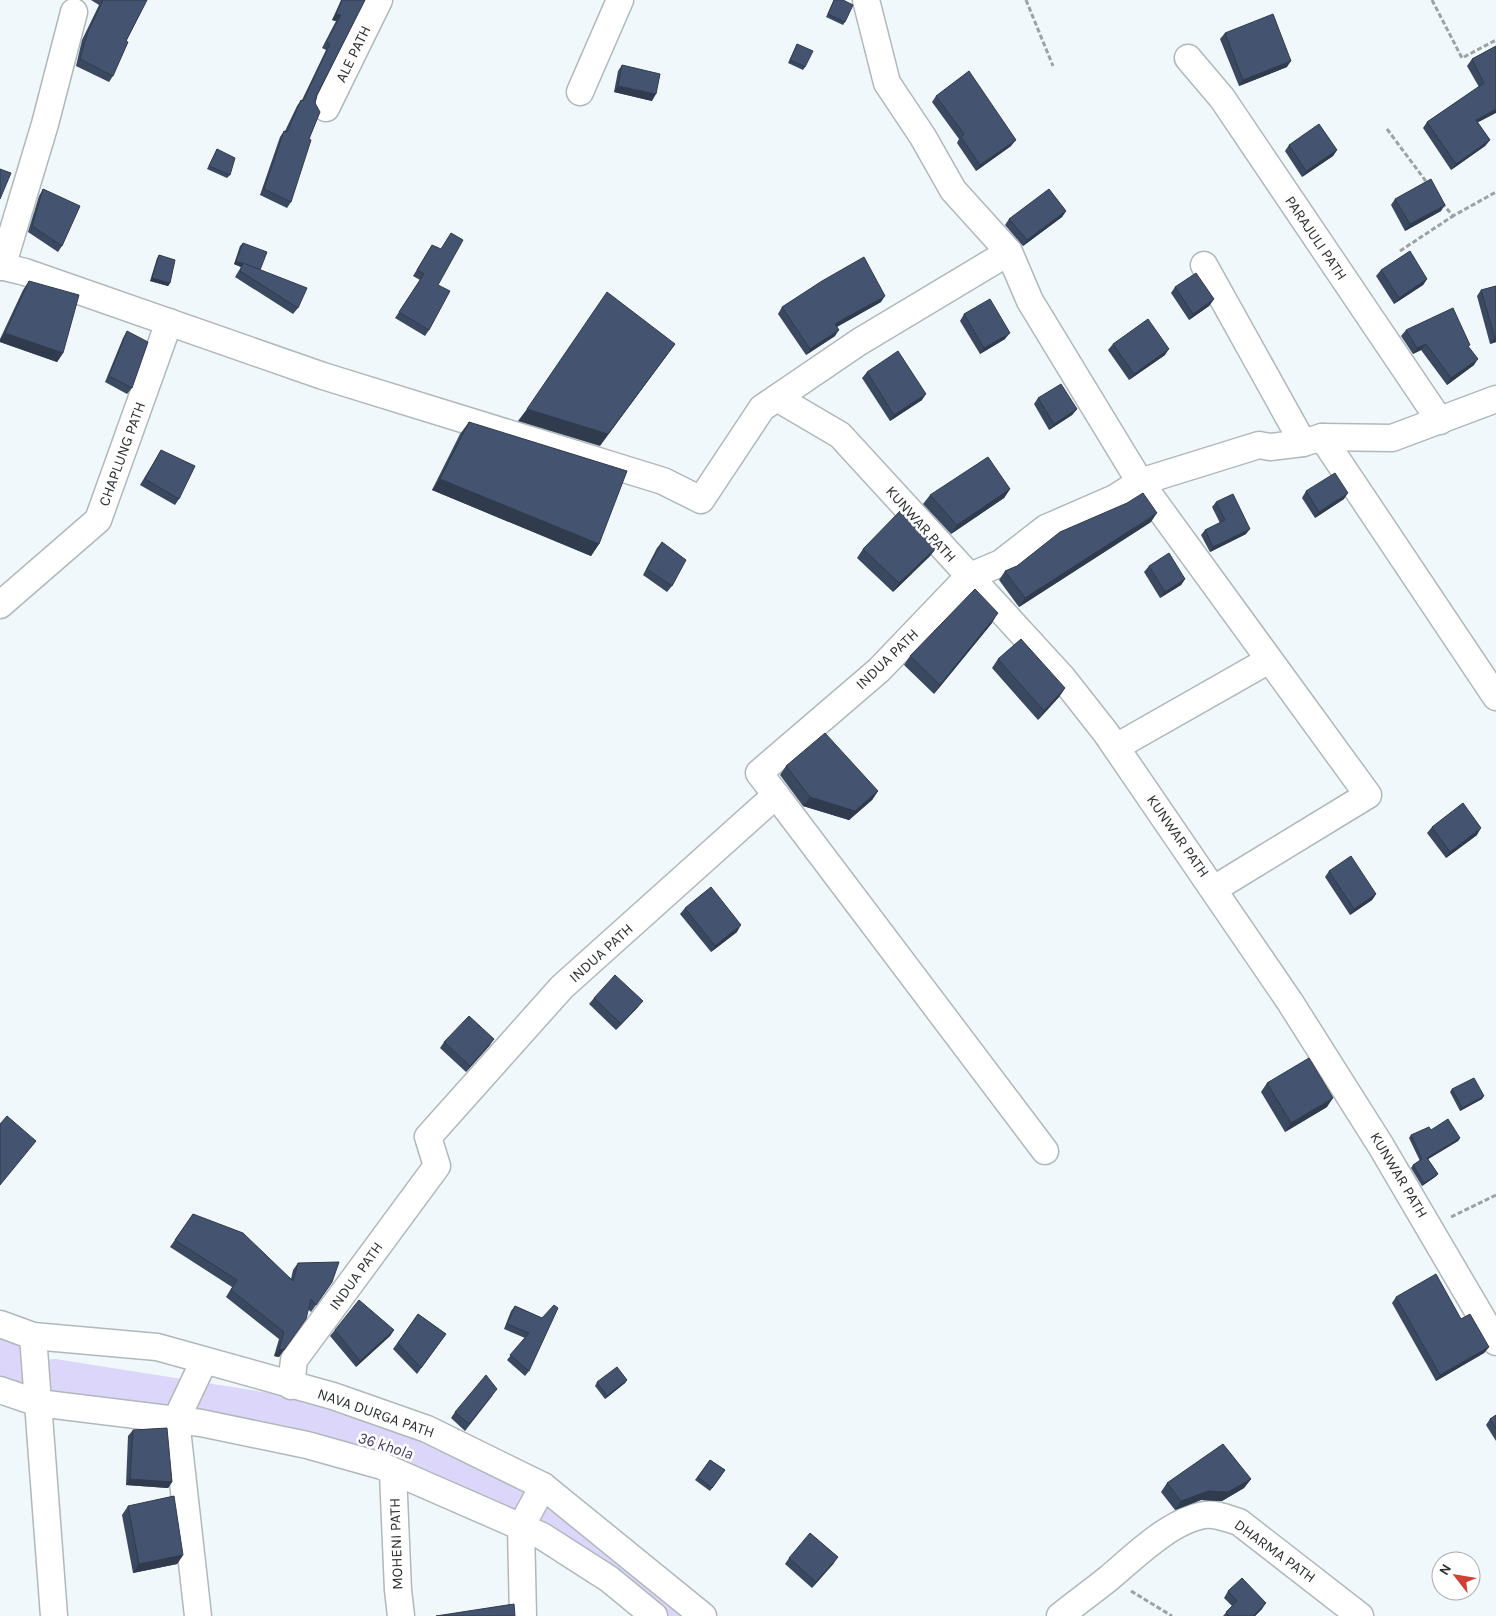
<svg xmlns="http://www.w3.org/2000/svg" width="1496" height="1616" font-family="Karla,sans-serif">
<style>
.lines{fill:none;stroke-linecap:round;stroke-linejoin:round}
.river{stroke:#ddd6fb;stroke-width:40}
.street-casing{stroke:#b0b8bc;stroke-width:29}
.path{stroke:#9ca2a5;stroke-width:3;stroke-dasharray:5 2.5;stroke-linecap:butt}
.street{stroke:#fff;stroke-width:26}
.wall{fill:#3a4860}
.shaded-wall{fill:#303b4e}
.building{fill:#445470;stroke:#303b4e}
.labels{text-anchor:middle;stroke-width:5;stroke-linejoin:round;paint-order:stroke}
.street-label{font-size:15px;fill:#2c2f31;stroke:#fff}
.water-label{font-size:16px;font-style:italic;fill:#423666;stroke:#fff}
</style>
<rect width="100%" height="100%" fill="#f0f8fc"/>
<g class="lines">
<g class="river">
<path d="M0,1358L18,1365"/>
<path d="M54,1379L306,1419L425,1457L561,1525L675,1616"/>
</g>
<defs>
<g id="street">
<path d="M866,0L887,83L923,137L953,190L1009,252L1030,301L1140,482L1368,795L1214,889"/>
<path d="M1188,58L1222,98L1440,421"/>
<path d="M580,92L620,0"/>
<path d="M326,108L379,0"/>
<path d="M1204,265L1303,443"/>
<path d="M0,266L25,272L323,376L663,481L701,500L762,408L859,342L1009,252"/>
<path d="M2,267L45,124L74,12"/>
<path d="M777,398L840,435L1062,677L1106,733L1290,1002L1381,1146L1496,1342"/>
<path d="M1322,437L1496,697"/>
<path d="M0,605L98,520L169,322"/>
<path d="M1116,747L1269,660"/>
<path d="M776,795L1045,1151"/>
<path d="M0,1324L33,1336L157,1347L333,1396L427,1429L543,1486L703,1616"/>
<path d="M33,1336L54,1616"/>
<path d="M291,1386L294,1360L437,1166L428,1137L562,987L776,795L759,773L879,670L968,577L1001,563L1046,528L1115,498L1140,482L1259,445L1270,447L1303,443L1322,437L1392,438L1496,399"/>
<path d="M0,1390L38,1403L201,1423L307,1445L382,1466L542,1536L609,1579L654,1616"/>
<path d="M393,1473L398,1590L401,1616"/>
<path d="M198,1616L176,1420L204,1361"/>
<path d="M523,1616L521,1527L543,1486"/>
<path d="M1060,1616C1076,1603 1093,1591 1109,1578C1134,1557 1171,1520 1205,1515C1216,1513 1228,1519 1239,1522L1360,1616"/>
</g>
</defs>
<use href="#street" class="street-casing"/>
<g class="path">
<path d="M1026,0L1053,66"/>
<path d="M1432,0L1462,58L1496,40"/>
<path d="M1387,129L1428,184"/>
<path d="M1442,203L1453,216L1496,192"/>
<path d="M1400,251L1453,216"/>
<path d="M1451,1217L1496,1195"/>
<path d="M1131,1591L1172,1616"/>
</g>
<use href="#street" class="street"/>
</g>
<g class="wall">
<path d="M91,0H147L126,41L113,76L109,82L76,66L82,40L99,5Z"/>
<path d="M341,0H365L317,95L309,139L291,202L287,208L260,195L280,137L284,131H285L297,106L301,100H302L326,50L322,48L336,21L332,20Z"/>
<path d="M834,0H843L845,22L843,25L826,17Z"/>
<path d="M1225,33L1287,67L1239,86L1220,39Z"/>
<path d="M797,44L805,67L803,70L788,63Z"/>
<path d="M1496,46L1477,122L1490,140L1485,146L1451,170L1423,128L1427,122L1479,87L1467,66L1472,59Z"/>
<path d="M622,65L652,101L614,92L618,71Z"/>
<path d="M936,96L1011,146L976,171L957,143L959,139L932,102Z"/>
<path d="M1289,145L1337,150L1333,156L1302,177L1285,151Z"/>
<path d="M217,149L230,175L227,178L207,169Z"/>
<path d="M43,189L62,246L58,252L28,232L39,196Z"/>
<path d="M1395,199L1441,211L1405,231L1391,205Z"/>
<path d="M1066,211L1062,217L1023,246L1005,225L1009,219Z"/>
<path d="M243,243L260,270L298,308L293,314L235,277L241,267L234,264L240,246Z"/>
<path d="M432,245L438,285L429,330L425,336L395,318L420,280L413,276Z"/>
<path d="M159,255L170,283L168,286L150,281L157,258Z"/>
<path d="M1381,270L1427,279L1423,285L1394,304L1376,276Z"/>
<path d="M29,281L63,353L57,362L0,342V339L23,290Z"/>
<path d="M1496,286V342L1490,344L1477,296L1481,290Z"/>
<path d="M1175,287L1214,299L1209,306L1189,320L1171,293Z"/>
<path d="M881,302L837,327L835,336L806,355L778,314L782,307Z"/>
<path d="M964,314L1005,339L980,354L960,321Z"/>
<path d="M1406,330L1474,365L1447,385L1421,350L1413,354L1401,336Z"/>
<path d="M127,331L132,388L127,394L105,382L123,338Z"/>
<path d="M1113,344L1165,355L1129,380L1108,350Z"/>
<path d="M867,372L922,400L890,421L862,378Z"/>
<path d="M1038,398L1077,409L1072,415L1049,430L1034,404Z"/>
<path d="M469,422L599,544L591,556L432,490L460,434Z"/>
<path d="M161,450L179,499L175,505L140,485Z"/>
<path d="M1010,489L1004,498L951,534L923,504L930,495Z"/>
<path d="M1306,491L1344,499L1315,518L1302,498Z"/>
<path d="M1216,502L1246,534L1210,552L1201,535L1205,530L1220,523L1212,507Z"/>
<path d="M1151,522L1019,607L999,580L1005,571Z"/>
<path d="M662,542L672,586L667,592L643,575L657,548Z"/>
<path d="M937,547L930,556L893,592L857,558L863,549Z"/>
<path d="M1149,566L1185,579L1181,585L1160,598L1144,572Z"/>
<path d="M992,623L934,694L904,665L910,656Z"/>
<path d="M998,659L1065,688L1059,697L1038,720L992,668Z"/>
<path d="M786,766L878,791L872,800L849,820L803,806L780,775Z"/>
<path d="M1432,827L1477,835L1446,858L1427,833Z"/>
<path d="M1329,871L1376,894L1372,900L1350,915L1325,877Z"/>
<path d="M685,908L737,932L711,952L680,914Z"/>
<path d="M594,998L638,1007L616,1030L589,1004Z"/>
<path d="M444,1042L490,1045L466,1072L440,1048Z"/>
<path d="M1267,1083L1327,1107L1285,1132L1261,1092Z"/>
<path d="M1452,1089L1482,1099L1460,1111L1450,1092Z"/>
<path d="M1431,1130L1460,1138L1458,1141L1428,1159L1438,1174L1435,1177L1422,1186L1411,1168L1413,1165L1420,1161L1409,1138L1411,1135Z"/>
<path d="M193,1214L291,1279L293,1270L298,1263L332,1282L311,1312L308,1309L279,1357L274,1356L279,1339L226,1297L232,1287L170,1247Z"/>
<path d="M1396,1297L1461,1319L1489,1347L1484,1353L1436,1381L1392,1303Z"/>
<path d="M515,1306L542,1318L529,1371L525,1376L507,1360L525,1338L504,1329L511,1311Z"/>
<path d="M418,1314L446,1334L417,1374L393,1349Z"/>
<path d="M335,1330H394L390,1336L356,1367L330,1336Z"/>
<path d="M627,1380L625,1383L605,1399L595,1386L597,1382Z"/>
<path d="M493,1395L465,1431L451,1418L455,1412Z"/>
<path d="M1496,1415V1441L1486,1425L1490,1419Z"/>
<path d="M133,1430L172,1482L168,1488L126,1485L128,1436Z"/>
<path d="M710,1460L725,1470L710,1491L695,1480Z"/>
<path d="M1251,1479L1244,1488L1222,1501L1201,1500L1175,1510L1161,1492L1167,1483Z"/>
<path d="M128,1506L183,1555L177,1564L133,1573L122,1515Z"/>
<path d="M789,1558L834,1563L812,1588L785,1564Z"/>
<path d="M1228,1591L1262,1609L1255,1616H1223L1232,1606L1224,1598Z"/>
</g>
<g class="shaded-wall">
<path d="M336,14L341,15L336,21L332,20Z"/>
<path d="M1291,61L1287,67L1239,86L1243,80Z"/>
<path d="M618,86L656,94L652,101L614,92Z"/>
<path d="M1496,109V113L1471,126L1476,120Z"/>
<path d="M1016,140L1011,146L976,171L980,165Z"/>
<path d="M1490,140L1485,146L1451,170L1456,164Z"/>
<path d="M1337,150L1333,156L1302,177L1306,171Z"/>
<path d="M1445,205L1441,211L1405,231L1410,224Z"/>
<path d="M1066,211L1062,217L1023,246L1027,240Z"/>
<path d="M236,261L243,264L241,267L234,264Z"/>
<path d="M152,278L170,283L168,286L150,281Z"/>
<path d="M1427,279L1423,285L1394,304L1399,298Z"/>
<path d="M885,296L881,302L831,330L835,324Z"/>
<path d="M1214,299L1209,306L1189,320L1193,314Z"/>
<path d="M839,330L835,336L806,355L810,349Z"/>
<path d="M5,333L63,353L57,362L0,342V340Z"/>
<path d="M1010,333L1005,339L980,354L984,348Z"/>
<path d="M1496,337V342L1490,344L1495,338Z"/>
<path d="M675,344L600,446L518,421L527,409Z"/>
<path d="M1426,344L1421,350L1413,354L1417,348Z"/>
<path d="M1169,349L1165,355L1129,380L1134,374Z"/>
<path d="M1478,359L1474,365L1447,385L1451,378Z"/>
<path d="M926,394L922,400L890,421L894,415Z"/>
<path d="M1077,409L1072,415L1049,430L1054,424Z"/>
<path d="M440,479L599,544L591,556L432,490Z"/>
<path d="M1010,489L1004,498L951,534L957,525Z"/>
<path d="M1348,493L1344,499L1315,518L1319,512Z"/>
<path d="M1157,513L1151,522L1019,607L1025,598Z"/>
<path d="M1250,529L1246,534L1210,552L1213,547Z"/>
<path d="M937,547L930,556L893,592L899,583Z"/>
<path d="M1185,579L1181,585L1160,598L1165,592Z"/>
<path d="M998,613L992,623L934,694L940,685Z"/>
<path d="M1065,688L1059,697L1038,720L1044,711Z"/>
<path d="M878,791L872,800L849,820L803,806L810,797Z"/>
<path d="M1481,828L1477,835L1446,858L1450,852Z"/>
<path d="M1376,894L1372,900L1350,915L1354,909Z"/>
<path d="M741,925L737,932L711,952L715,946Z"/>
<path d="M643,1001L638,1007L616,1030L621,1024Z"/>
<path d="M494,1039L490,1045L466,1072L470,1066Z"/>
<path d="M1484,1096L1482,1099L1460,1111L1462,1108Z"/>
<path d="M1333,1098L1327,1107L1285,1132L1291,1123Z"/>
<path d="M1460,1138L1458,1141L1425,1161L1427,1158Z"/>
<path d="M1438,1174L1435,1177L1422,1186L1424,1183Z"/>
<path d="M394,1330L390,1336L356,1367L360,1361Z"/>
<path d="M1489,1347L1484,1353L1436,1381L1440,1375Z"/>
<path d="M279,1349L284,1350L279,1357L274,1356Z"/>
<path d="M627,1380L625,1383L605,1399L607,1396Z"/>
<path d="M130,1479L172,1482L168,1488L126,1485Z"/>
<path d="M1251,1479L1244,1488L1222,1501L1201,1500L1175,1510L1181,1501L1208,1491Z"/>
<path d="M183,1555L177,1564L133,1573L139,1564Z"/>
<path d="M838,1557L834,1563L812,1588L816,1582Z"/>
<path d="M1266,1603L1262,1609L1255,1616H1253Z"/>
</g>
<g class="building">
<path d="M103,0H147L126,41L128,42L113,76L80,59L87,34Z"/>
<path d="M342,0H365L317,95L315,103L320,112L309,139L311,140L291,202L264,189L284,131L287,132L301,100L303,101L330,44L326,42L341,15L336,14Z"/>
<path d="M834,0H843L853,5L845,22L828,14Z"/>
<path d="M1273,14L1291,61L1243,80L1225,33Z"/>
<path d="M797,44L813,51L805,67L790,60Z"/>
<path d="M1496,46V109L1476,120L1490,140L1456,164L1427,122L1484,83L1472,59Z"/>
<path d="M622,65L660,74L656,94L618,86Z"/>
<path d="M969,71L1016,140L980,165L961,137L964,134L936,96Z"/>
<path d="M1319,124L1337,150L1306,171L1289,145Z"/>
<path d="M217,149L235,158L230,175L209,166Z"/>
<path d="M0,169L11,173L0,199Z"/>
<path d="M1431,179L1445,205L1410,224L1395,199Z"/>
<path d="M43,189L80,206L62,246L32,226Z"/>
<path d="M1049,189L1066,211L1027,240L1009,219Z"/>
<path d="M451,233L463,240L438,285L450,291L429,330L399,312L424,274L417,270L432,245L441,249Z"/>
<path d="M243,243L267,252L260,270L236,261Z"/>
<path d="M1410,251L1427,279L1399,298L1381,270Z"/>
<path d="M159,255L175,260L170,283L152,278Z"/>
<path d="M864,257L885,296L835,324L839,330L810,349L782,307L822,281Z"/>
<path d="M243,263L307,288L298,308L240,271Z"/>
<path d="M1196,273L1214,299L1193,314L1175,287Z"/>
<path d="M29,281L79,295L63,353L5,333Z"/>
<path d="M1496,286V337L1495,338L1481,290Z"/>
<path d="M607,292L675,344L608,434L527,409Z"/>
<path d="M990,299L1010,333L984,348L964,314Z"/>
<path d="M1453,308L1470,345L1468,346L1478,359L1451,378L1426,344L1417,348L1406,330Z"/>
<path d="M1148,319L1169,349L1134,374L1113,344Z"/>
<path d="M127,331L148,342L132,388L109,376Z"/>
<path d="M898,351L926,394L894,415L867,372Z"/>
<path d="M1061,384L1077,409L1054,424L1038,398Z"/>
<path d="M469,422L627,471L599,544L440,479Z"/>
<path d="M161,450L195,466L179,499L145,479Z"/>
<path d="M988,457L1010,489L957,525L930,495Z"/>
<path d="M1335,473L1348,493L1319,512L1306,491Z"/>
<path d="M1143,493L1157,513L1025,598L1005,571L1017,566L1060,532L1127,503Z"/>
<path d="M1233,494L1250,529L1213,547L1205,530L1225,520L1216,502Z"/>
<path d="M902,509L937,547L899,583L863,549Z"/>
<path d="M662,542L686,560L672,586L647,569Z"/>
<path d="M1169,553L1185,579L1165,592L1149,566Z"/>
<path d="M975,589L998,613L940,685L910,656Z"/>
<path d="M1021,639L1065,688L1044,711L998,659Z"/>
<path d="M825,733L878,791L855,811L810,797L786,766Z"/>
<path d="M1463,803L1481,828L1450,852L1432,827Z"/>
<path d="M1351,856L1376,894L1354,909L1329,871Z"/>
<path d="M711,887L741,925L715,946L685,908Z"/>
<path d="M615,975L643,1001L621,1024L594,998Z"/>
<path d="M469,1016L494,1039L470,1066L444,1042Z"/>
<path d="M1309,1058L1333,1098L1291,1123L1267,1083Z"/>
<path d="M1474,1078L1484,1096L1462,1108L1452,1089Z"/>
<path d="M7,1116L36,1141L0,1185V1124Z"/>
<path d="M1448,1119L1460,1138L1427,1158L1438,1174L1424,1183L1413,1165L1422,1159L1411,1135L1429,1127L1431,1130Z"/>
<path d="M193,1214L243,1233L293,1281L298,1263L339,1262L332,1282L316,1305L311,1299L306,1319L284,1350L279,1349L284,1332L231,1290L237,1280L175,1240Z"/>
<path d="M1436,1274L1461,1319L1470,1314L1489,1347L1440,1375L1396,1297Z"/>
<path d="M359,1300L394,1330L360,1361L335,1330Z"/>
<path d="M554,1305L558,1308L529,1371L510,1355L529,1333L507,1324L515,1306L542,1318Z"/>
<path d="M418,1314L446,1334L421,1368L398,1343Z"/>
<path d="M617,1367L627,1380L607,1396L597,1382Z"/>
<path d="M486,1375L497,1389L469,1424L455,1412Z"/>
<path d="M1496,1415V1428L1490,1419Z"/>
<path d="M167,1428L172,1482L130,1479L133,1430Z"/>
<path d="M1223,1444L1251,1479L1228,1492L1208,1491L1181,1501L1167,1483Z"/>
<path d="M710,1460L725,1470L712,1488L698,1477Z"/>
<path d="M174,1496L183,1555L139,1564L128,1506Z"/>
<path d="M810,1533L838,1557L816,1582L789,1558Z"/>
<path d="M1242,1578L1266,1603L1253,1616H1229L1226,1612L1237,1601L1228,1591Z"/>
<path d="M514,1604L515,1616H436Z"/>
</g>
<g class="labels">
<g class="street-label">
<text transform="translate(353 54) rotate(-64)" y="5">ALE PATH</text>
<text transform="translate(1316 238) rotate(56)" y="5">PARAJULI PATH</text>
<text transform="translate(122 454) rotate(-70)" y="5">CHAPLUNG PATH</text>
<text transform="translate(921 524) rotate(48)" y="5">KUNWAR PATH</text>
<text transform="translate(887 659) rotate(-44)" y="5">INDUA PATH</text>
<text transform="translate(1178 836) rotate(55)" y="5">KUNWAR PATH</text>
<text transform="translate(601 953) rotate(-42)" y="5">INDUA PATH</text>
<text transform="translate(1399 1175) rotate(59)" y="5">KUNWAR PATH</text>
<text transform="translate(356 1276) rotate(-54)" y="5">INDUA PATH</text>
<text transform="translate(376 1413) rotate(19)" y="5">NAVA DURGA PATH</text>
<text transform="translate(396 1544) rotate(-92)" y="5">MOHENI PATH</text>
<text transform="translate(1275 1551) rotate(36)" y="5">DHARMA PATH</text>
</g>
<g class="water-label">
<text transform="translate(386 1445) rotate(18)" y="6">36 khola</text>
</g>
</g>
<g transform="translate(1456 1576) rotate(301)"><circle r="24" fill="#ffffff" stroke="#abacad"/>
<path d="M0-4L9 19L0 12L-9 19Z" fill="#ce4133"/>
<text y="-8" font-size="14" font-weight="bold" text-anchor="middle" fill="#2c2f31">N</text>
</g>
</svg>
